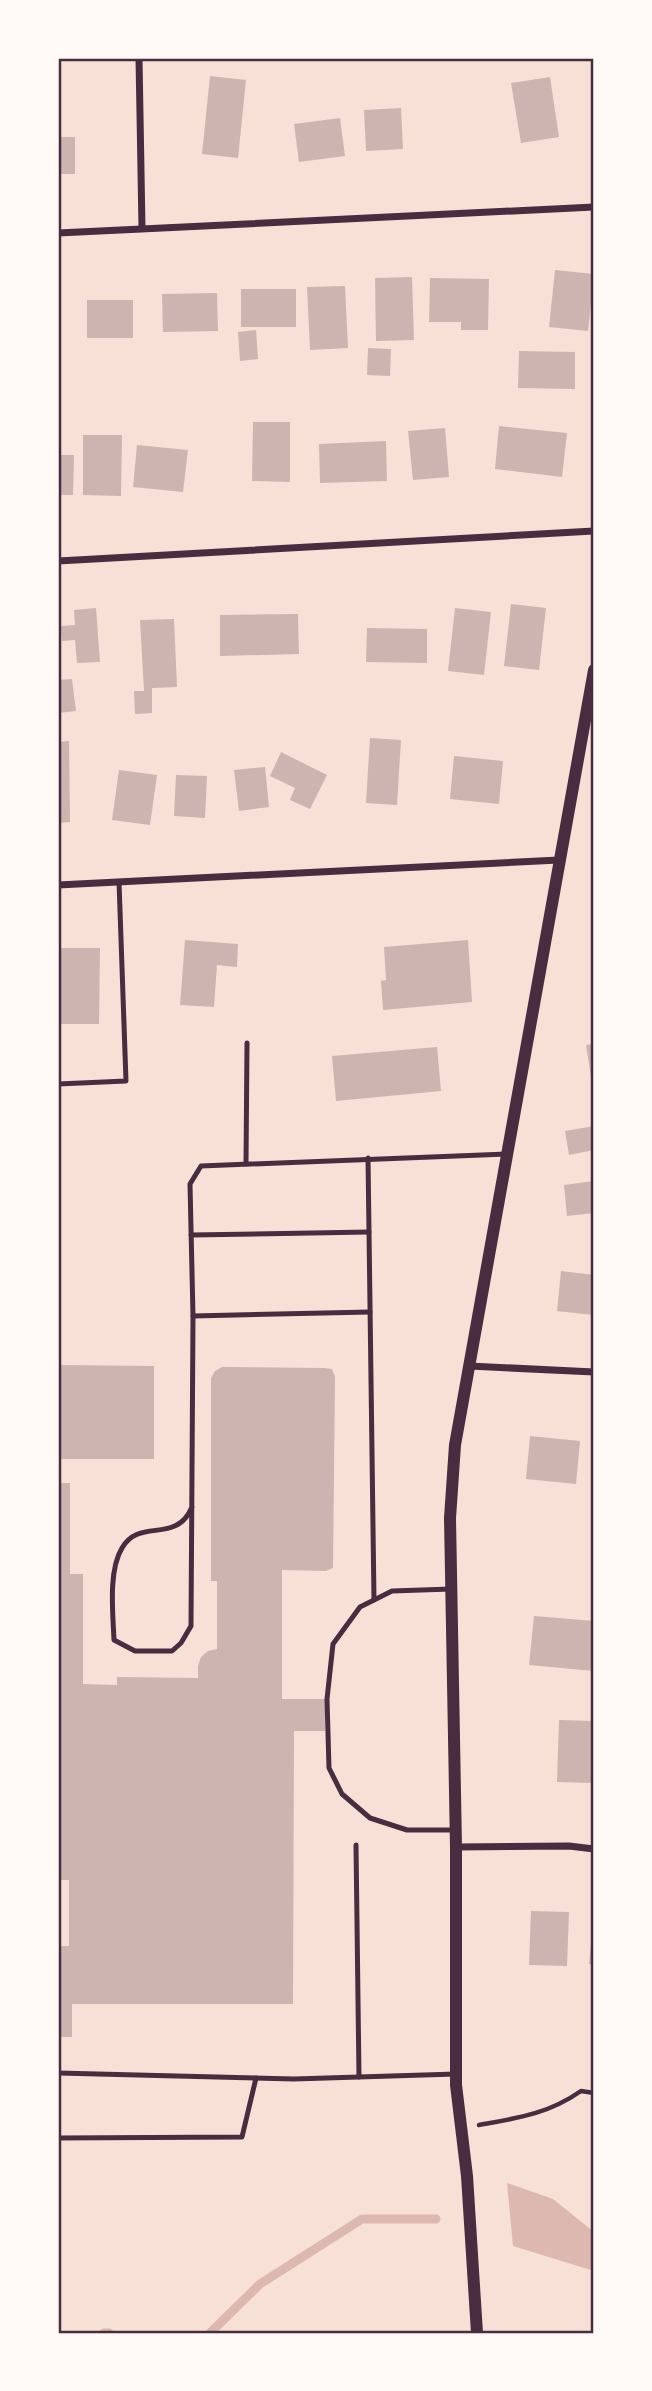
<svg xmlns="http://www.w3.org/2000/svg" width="652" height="2391" font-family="'Alegreya Sans',sans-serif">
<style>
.water{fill:#dcb8b0}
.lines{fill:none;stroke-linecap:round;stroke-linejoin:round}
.stream{stroke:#dcb8b0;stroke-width:9}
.building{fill:#ccb4b1}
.path{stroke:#4a2c40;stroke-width:4.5}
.service{stroke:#4a2c40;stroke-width:5}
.minor{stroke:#4a2c40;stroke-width:7}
.tertiary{stroke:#4a2c40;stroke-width:12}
.neatline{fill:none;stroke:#4a2c40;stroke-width:2.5}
</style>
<rect width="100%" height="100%" fill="#f7e1d7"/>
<path class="water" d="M507,2183L553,2199L594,2232V2271L513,2246Z"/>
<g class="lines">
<g class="stream">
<path d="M104,2333H109"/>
<path d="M210,2333L260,2284L362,2219H436"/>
</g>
</g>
<g class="building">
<path d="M210,76L246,80L238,158L202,154Z"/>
<path d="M550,77L559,137L521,143L511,83Z"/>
<path d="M401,108L403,149L366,151L364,110Z"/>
<path d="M340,118L345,156L299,162L294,124Z"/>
<rect x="58" y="137" width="17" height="37"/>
<path d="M555,270L594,274L588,331L549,327Z"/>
<path d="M412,277L414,340L376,341L375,278Z"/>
<path d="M430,278L489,279L488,330H461V322H429Z"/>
<path d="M345,286L348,348L310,350L307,287Z"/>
<rect x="241" y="289" width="55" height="38"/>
<path d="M217,293L218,331L163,332L162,294Z"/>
<rect x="87" y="300" width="46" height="38"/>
<path d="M256,330L258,359L240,361L238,332Z"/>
<path d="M368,348L391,349L390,376L367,375Z"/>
<path d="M519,351L575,352V389L518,388Z"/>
<path d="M253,422H290V482L252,481Z"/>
<path d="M499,426L567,433L562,477L495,469Z"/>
<path d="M445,428L449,477L413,480L408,431Z"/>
<path d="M83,435H122L121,496L83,495Z"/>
<path d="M386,441L387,481L320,483L319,444Z"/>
<path d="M137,445L188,450L183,492L133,487Z"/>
<path d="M58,455H74L73,495H58Z"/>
<path d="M511,604L546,608L539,670L504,666Z"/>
<path d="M96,608L100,662L77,663L75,640L62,641L61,626L75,625L74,610Z"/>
<path d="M455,608L491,612L484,675L448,671Z"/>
<path d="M298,614L299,654L220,656V615Z"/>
<path d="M174,619L177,687L152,688V713L135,714L134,691H144L140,620Z"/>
<path d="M367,628L427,629V663L366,662Z"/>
<path d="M72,679L76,711L58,713V680Z"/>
<path d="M370,738L401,740L397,805L366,803Z"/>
<path d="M69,741L70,822L58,823V742Z"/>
<path d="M281,752L327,775L310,809L290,800L295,788L270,776Z"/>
<path d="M454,756L503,761L499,804L450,799Z"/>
<path d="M265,767L269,807L239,811L234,770Z"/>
<path d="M119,770L157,775L150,825L112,820Z"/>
<path d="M176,775L207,776L205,818L174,816Z"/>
<path d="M185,940L238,944L237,967L217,965L214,1007L180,1005Z"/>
<path d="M468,940L472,1002L383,1010L381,981L386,980L384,947Z"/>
<path d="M58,948H100L99,1024H58Z"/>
<path d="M594,1044V1076L591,1077L586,1045Z"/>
<path d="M437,1047L441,1091L336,1101L332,1056Z"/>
<path d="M594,1126V1150L569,1155L565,1131Z"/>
<path d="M594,1181V1213L567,1216L564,1185Z"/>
<path d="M561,1271L594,1275L593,1315L557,1311Z"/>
<path d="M58,1365L154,1366V1459H58Z"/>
<path d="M222,1367L324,1368L332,1369L335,1377L333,1568L326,1571L282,1570V1699H325V1731H294L293,2004H72V2037H58V1946H69V1880H58V1483H70V1574H83V1684L117,1685V1677L198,1678V1666L201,1657L208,1651L217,1649V1581H211V1378L215,1371Z"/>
<path d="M530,1436L580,1441L576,1484L526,1479Z"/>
<path d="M534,1616L594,1621V1671L529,1665Z"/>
<path d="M559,1720L594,1721V1783L557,1782Z"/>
<path d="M531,1911L569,1912L567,1966L529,1965Z"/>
<path d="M592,1934H594V1965L589,1964Z"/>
</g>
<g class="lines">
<path class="path" d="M479,2125C518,2118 548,2114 581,2091L594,2093"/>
<g class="service">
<path d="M58,1084L126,1081L119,882"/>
<path d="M368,1158L374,1600"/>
<path d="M246,1164L247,1043"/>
<path d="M191,1235L369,1232"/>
<path d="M370,1312L193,1316L190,1184L201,1166L507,1154"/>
<path d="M192,1507C176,1545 140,1517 122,1548C108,1571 113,1614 114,1640L135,1651H172L181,1643L191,1626L193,1316"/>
<path d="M451,1589L392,1591L360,1607L333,1644L327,1699L329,1768L342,1794L370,1818L407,1830H455"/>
<path d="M356,1845L359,2077"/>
<path d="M58,2073L294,2079L456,2074"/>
<path d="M58,2138L242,2137L256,2078"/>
</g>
<g class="minor">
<path d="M139,58L142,228"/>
<path d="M58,233L594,207"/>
<path d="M58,561L594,531"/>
<path d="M58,885L559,860"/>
<path d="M469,1366L594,1372"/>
<path d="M456,1847L569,1846L594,1849"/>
</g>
<path class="tertiary" d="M477,2333L467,2176L456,2085V1847L450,1518L455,1445L594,670"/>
</g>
<rect width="652" height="2391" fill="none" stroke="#fffaf5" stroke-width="119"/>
<rect x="60" y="60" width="532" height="2272" class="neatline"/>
</svg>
